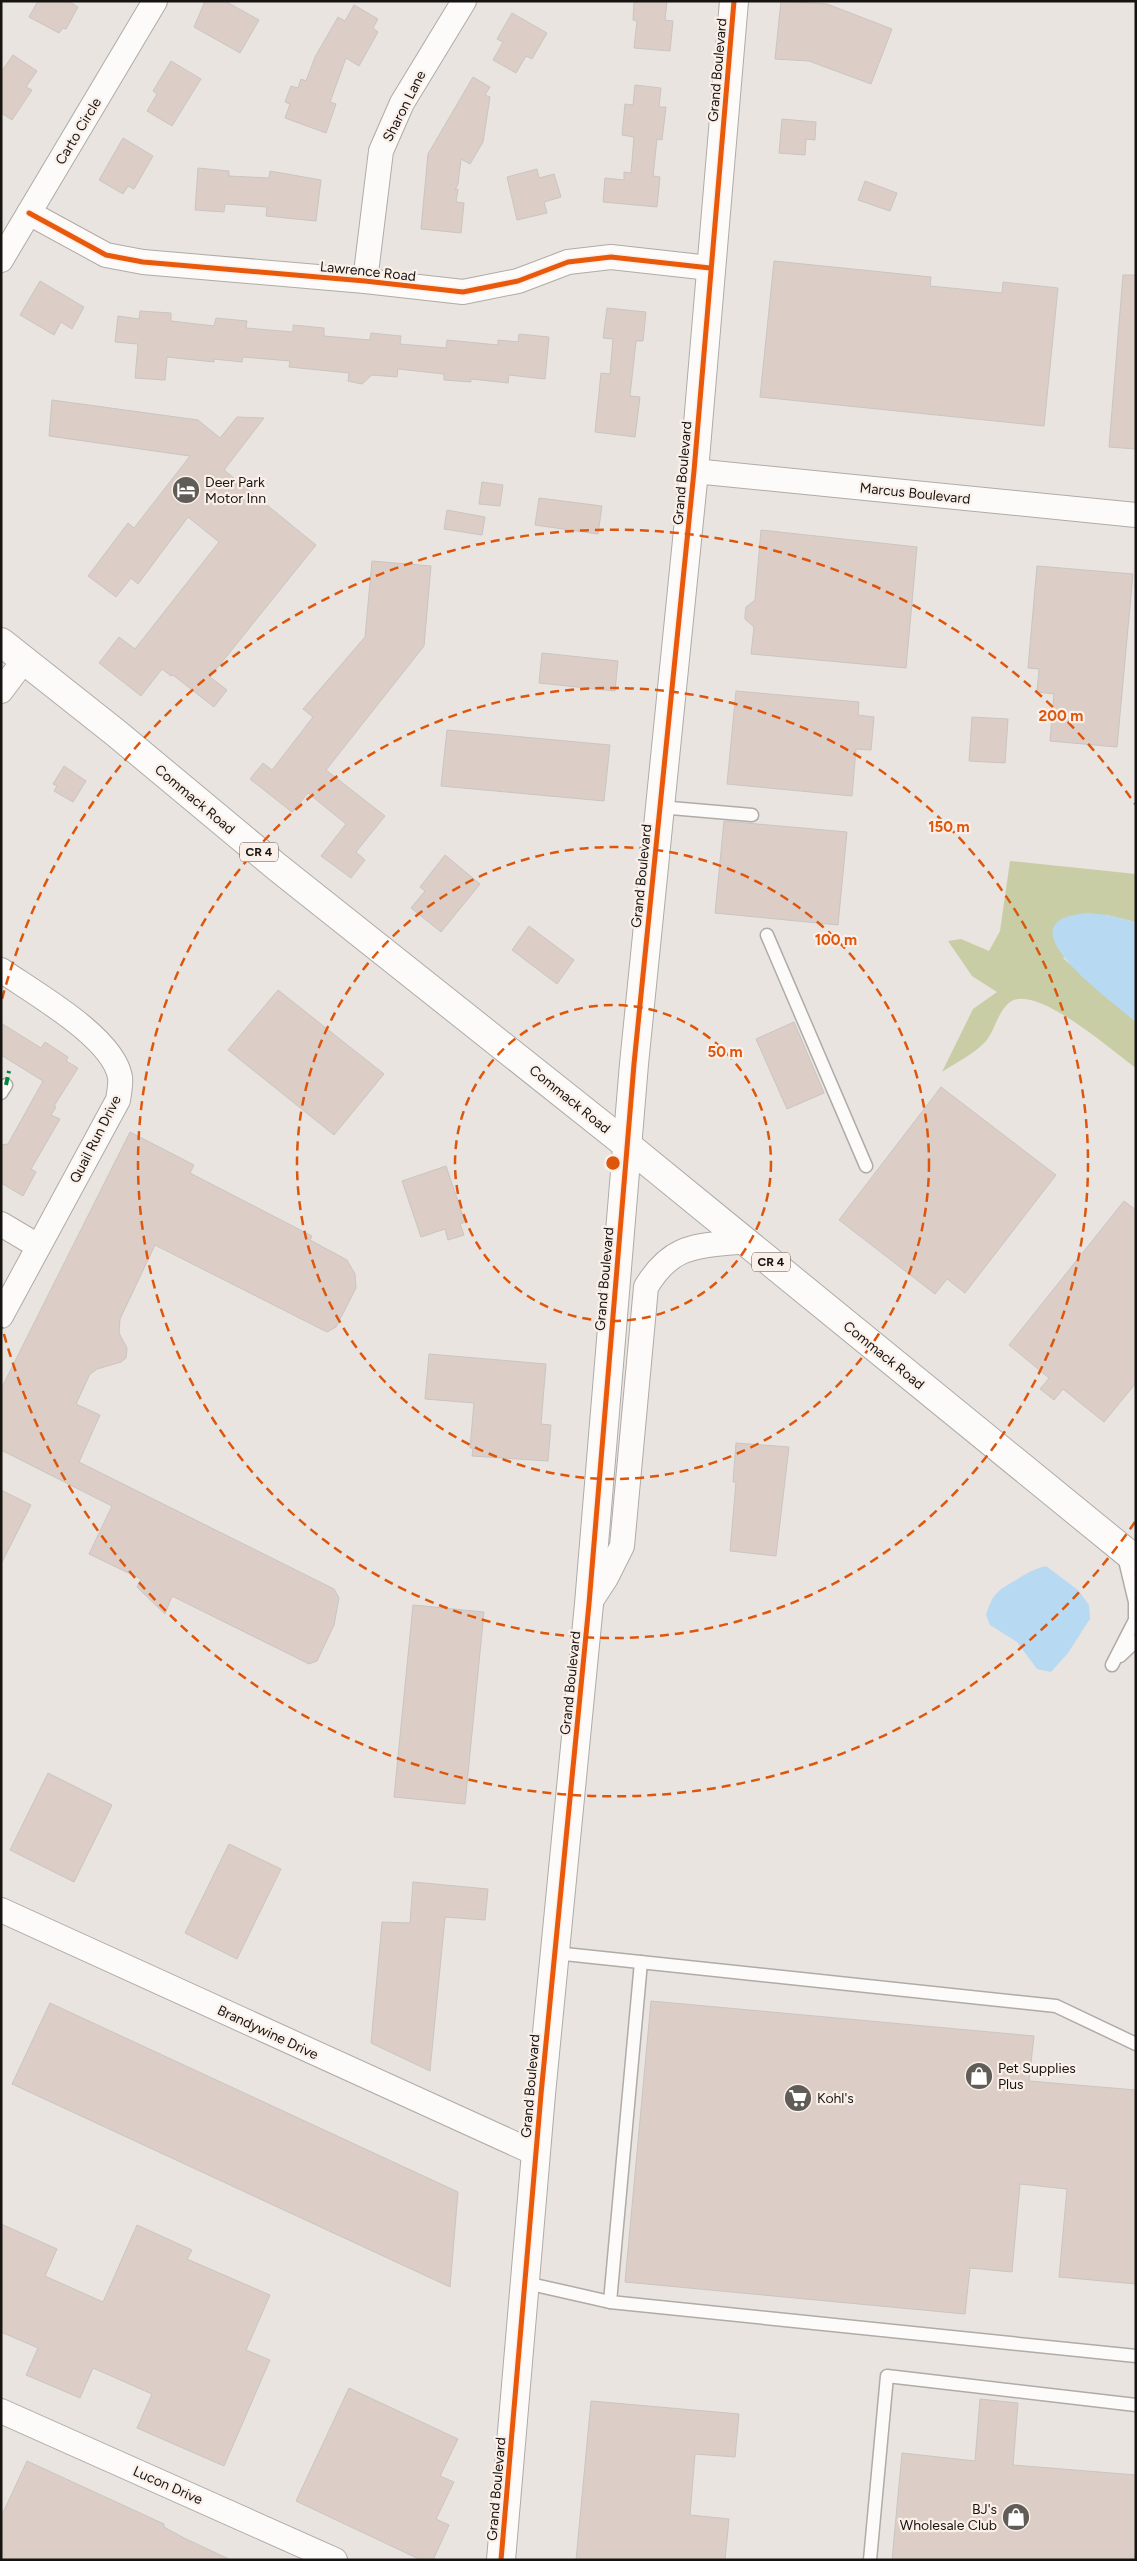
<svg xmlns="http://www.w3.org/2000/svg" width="1137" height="2561" font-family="Figtree,sans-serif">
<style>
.forest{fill:#c9cda5}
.water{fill:#b7daf2}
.building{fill:#dccec6;stroke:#c9c5c2}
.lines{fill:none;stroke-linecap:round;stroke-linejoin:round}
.service-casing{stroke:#afaba7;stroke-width:15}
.minor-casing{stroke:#afaba7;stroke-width:26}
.tertiary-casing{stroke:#afaba7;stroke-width:30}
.primary-casing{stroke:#afaba7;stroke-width:30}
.service{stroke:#fcfbfa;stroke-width:12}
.minor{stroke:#fcfbfa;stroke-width:24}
.tertiary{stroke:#fcfbfa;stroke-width:28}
.primary{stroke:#fcfbfa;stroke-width:28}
.quiet{stroke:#00873e;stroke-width:4;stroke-dasharray:8 4;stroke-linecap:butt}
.cycleway-casing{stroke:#fbf0e9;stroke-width:8}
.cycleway{stroke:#e8590c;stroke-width:5}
.ring{fill:none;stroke:#de560c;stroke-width:2.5;stroke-dasharray:9 6}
.labels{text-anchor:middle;stroke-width:4.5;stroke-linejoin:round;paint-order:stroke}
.shield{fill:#fbf0e9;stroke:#5b5551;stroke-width:1}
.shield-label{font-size:12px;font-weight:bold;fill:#161310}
.street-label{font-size:14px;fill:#161310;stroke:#fbf0e9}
.poi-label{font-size:14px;fill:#161310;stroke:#fbf0e9;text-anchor:start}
.centre{fill:#de560c;stroke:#fbf0e9;stroke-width:2.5}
.ring-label{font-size:15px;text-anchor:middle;font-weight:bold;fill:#de560c;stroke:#fbf0e9;stroke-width:4.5;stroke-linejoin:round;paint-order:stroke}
</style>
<rect width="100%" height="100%" fill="#e9e4df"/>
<path class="forest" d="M1010,861L1136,874V922L1107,915L1063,958L1136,1022V1068C1112,1051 1036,983 1010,1002C998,1011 995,1030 986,1041C974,1054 957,1062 942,1072L973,1009L997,992L972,976L948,941L961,939L989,951L1000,931Z"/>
<g class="water">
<path d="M1087,913L1107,915L1136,922V1022C1121,1008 1019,937 1064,918C1071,915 1080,914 1087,913Z"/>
<path d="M1046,1566L1078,1590L1089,1605L1090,1619L1068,1653L1051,1672L1037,1669L1017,1642L990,1625L986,1615C993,1593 997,1591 1016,1580C1027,1573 1034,1569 1046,1566Z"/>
</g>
<g class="building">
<path d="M38,1H68L78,7L66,29L63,28L59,33L29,17Z"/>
<path d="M205,1H225L259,20L240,53L194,27Z"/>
<path d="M640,1H667L665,20L673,21L670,51L634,48L637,21L633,20L634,3Z"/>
<path d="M781,1L827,4L892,29L871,84L809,61L775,59Z"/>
<path d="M354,5L378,19L373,28L378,32L359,66L346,58L330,102L336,104L326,133L285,118L290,104L285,102L291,86L298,88L301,79L306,81L315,57L338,17L345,21Z"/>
<path d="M512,13L547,33L532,59L526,56L516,73L493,60L503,42L497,39Z"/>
<path d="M13,55L37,71L26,87L32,90L12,120L1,113V72Z"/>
<path d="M171,61L201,79L172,126L147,111L157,94L153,91Z"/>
<path d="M473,77L490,87L485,95L490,97L483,142L470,164L461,159L458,184L455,190L458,189L456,202L464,203L461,233L421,229L428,154Z"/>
<path d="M635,85L661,88L659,107H666L662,140L657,139L653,176L660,177L657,207L603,202L605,178L624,180V172L631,173L634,137L622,135L625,104L633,105Z"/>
<path d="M782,119L816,122L815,140L806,139L805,155L779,153Z"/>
<path d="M123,138L153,156L134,189L128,186L123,194L99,180Z"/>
<path d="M198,168L229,171V176L269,178L270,171L321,180L316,221L266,216L267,207L225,204L224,212L195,210Z"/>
<path d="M537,169L539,178L554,174L561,197L544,202L547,213L517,220L507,177Z"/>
<path d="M865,181L897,193L890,211L858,200Z"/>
<path d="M774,261L931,277L930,286L1002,293L1003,282L1058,288L1044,426L760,397Z"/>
<path d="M1123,275H1136V449L1109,447Z"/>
<path d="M40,281L84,307L72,329L61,322L54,335L20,315Z"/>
<path d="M607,308L646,312L643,341H636L630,396L640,397L635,437L595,432L601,373L610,374L613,339L603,338Z"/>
<path d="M140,311L171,313V321L214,326L216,318L247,321L246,328L293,332V325L324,328V336L370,340L371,333L401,336L400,344L446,348L447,340L498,345V340L518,342L519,334L549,337L545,379L509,375L508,383L471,379V382L444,380V374L398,369L397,377L372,375L362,384L348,381L349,373L289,367L290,361L243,357L242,362L214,359V362L167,357L165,380L135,378L138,344L115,342L118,316L139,319Z"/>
<path d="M52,400L198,420L220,438L237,417L264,418L224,470L316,545L210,677L227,690L214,707L173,675L171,676L162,669L141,696L99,663L119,637L135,649L219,542L188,517L138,584L131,578L116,597L88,576L128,523L134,528L190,456L49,436Z"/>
<path d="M482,482L503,485L500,506L479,504Z"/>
<path d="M539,498L602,506L598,534L535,525Z"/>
<path d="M447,510L485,517L482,535L444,529Z"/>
<path d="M761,530L917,547L906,668L751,654L754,627L745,619V615L746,607L755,600Z"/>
<path d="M372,561L431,566L424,646L326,770L385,816L356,852L365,860L351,878L321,856L346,824L308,793L292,812L250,779L263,763L272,770L313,717L303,709L365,637Z"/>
<path d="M1037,566L1133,574L1117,747L1050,741L1054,694L1037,692L1039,669L1028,668Z"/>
<path d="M542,653L618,661L615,691L539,683Z"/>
<path d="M736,691L859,702L858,715L874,717L871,750L856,749L852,796L727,784Z"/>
<path d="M972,717L1008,719L1005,763L969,761Z"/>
<path d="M447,730L610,745L604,801L441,786Z"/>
<path d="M64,766L86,781L73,802L54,791L57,786L53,784Z"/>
<path d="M724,821L847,832L838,925L715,913Z"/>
<path d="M445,855L480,884L441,932L411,908L425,891L420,887Z"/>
<path d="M529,926L574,960L557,984L512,950Z"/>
<path d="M278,990L384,1074L334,1135L228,1050Z"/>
<path d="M794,1022L824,1093L787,1109L756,1039Z"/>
<path d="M1,1023L41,1048L45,1042L68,1057L66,1061L78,1068L54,1106L56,1107L51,1115L60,1119L31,1169L36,1172L23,1196L1,1183V1145L8,1144L43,1081L1,1055Z"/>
<path d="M941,1087L1056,1175L965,1293L947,1279L935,1294L839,1220Z"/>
<path d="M130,1132L194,1165L190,1173L312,1236L310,1240L347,1260L355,1274L356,1288L336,1327L327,1332L155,1245L120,1319L119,1333L127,1348L126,1358L121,1362L97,1369L90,1374L76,1404L100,1415L79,1462L334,1589L339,1598L334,1625L317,1661L309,1664L172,1596L165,1614L137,1587L141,1579L89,1554L112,1506L1,1450V1389Z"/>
<path d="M446,1166L465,1222L460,1224L464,1235L448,1240L445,1229L421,1237L402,1181Z"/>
<path d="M1124,1201L1136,1210V1383L1104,1422L1063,1389L1054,1400L1040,1389L1049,1378L1009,1345Z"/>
<path d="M429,1354L546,1364L541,1424L551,1425L548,1461L472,1456L473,1448H470L474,1403L425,1399Z"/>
<path d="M736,1443L789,1447L776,1556L730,1551L736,1482H733Z"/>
<path d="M1,1490L31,1505L1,1564Z"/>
<path d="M413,1605L484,1612L465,1804L394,1797Z"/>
<path d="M48,1773L112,1805L74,1882L10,1850Z"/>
<path d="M229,1844L281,1869L237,1959L185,1933Z"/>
<path d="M413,1882L488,1889L485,1920L445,1917L430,2071L371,2043L382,1922L410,1923Z"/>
<path d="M651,2001L1034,2036L1029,2081L1136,2090V2284L1059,2277L1067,2189L1020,2184L1012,2272L970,2268L965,2314L625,2282Z"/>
<path d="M50,2003L458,2192L450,2287L12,2084Z"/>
<path d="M1,2224L57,2249L45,2276L103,2302L137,2225L192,2250L187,2259L270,2295L246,2350L270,2360L224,2466L137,2428L152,2394L93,2368L80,2398L26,2375L38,2348L1,2332Z"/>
<path d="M349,2388L458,2439L440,2476L454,2482L436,2519L449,2525L433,2560H421L296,2501Z"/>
<path d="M980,2399L1018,2403L1013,2465L1136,2475V2560H892L902,2453L975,2461Z"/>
<path d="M591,2401L739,2414L735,2457L695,2454L690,2515L729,2519L725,2560H576Z"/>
<path d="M27,2461L164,2524V2527L184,2538L231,2560H1V2517Z"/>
</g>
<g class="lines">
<defs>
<g id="service">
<path d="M659,807L752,815"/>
<path d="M767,935L866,1166"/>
<path d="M1,1093L6,1085"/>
<path d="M1120,1656L1136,1641"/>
<path d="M1112,1665L1135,1620V1602L1124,1556"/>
<path d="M555,1953L1056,2006L1136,2044"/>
<path d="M526,2283L610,2302L1136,2356"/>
<path d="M610,2302L641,1962"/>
<path d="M870,2560L887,2376L1136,2405"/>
</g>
<g id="minor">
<path d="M29,213L106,255L143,262L365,281L463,292L518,281L568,262L611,257L710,268"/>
<path d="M1,260L155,1"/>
<path d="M365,281L381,151L402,103L464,1"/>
<path d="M694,471L1136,515"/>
<path d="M1,691L25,659"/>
<path d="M1,970C34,993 113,1037 120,1077C121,1084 119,1093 118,1100L1,1316"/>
<path d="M1,1224L38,1246"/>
<path d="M589,1604L606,1578L622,1546L646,1287C673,1242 698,1247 745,1241"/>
<path d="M1,1910L535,2153"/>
<path d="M1,2411L335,2560"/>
</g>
<path id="tertiary" d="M501,2560L541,2094L589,1604L634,1064L694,471L734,1"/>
<path id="primary" d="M1,642L116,733L277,867L627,1145L1136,1560"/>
</defs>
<use href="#service" class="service-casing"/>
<use href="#minor" class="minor-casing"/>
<use href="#tertiary" class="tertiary-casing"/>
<use href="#primary" class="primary-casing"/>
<use href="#service" class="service"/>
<use href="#minor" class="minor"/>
<use href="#tertiary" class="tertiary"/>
<use href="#primary" class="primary"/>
<path class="quiet" d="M6,1085L9,1071"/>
<defs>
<g id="cycleway">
<path d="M29,213L106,255L143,262L365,281L463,292L518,281L568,262L611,257L710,268"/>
<path d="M501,2560L541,2094L589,1604L634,1064L694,471L734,1"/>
</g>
</defs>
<use href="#cycleway" class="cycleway-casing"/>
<use href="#cycleway" class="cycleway"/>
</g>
<g class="ring">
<circle cx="613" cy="1163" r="158"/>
<circle cx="613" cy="1163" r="316"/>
<circle cx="613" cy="1163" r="475"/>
<path d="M1135 1522A633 633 0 0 1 2 1327M2 999A633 633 0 0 1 1135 804"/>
</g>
<defs>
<symbol id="hotel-disc" viewBox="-11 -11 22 22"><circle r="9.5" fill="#605c58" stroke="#fbf0e9"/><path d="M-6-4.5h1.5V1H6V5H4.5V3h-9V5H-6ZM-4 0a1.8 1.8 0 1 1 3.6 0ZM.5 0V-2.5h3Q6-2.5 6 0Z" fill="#fff"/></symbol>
<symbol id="shop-disc" viewBox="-11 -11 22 22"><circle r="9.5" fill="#605c58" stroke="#fbf0e9"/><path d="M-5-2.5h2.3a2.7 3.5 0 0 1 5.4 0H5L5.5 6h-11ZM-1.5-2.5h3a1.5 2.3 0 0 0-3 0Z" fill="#fff"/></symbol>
<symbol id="supermarket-disc" viewBox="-11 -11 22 22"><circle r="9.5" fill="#605c58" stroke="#fbf0e9"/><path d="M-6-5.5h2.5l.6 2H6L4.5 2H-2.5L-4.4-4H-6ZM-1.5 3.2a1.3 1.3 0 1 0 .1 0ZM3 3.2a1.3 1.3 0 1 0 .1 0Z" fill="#fff"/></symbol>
</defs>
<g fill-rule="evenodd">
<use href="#hotel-disc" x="170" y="474" width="32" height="32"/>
<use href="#shop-disc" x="963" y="2060" width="32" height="32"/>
<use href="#supermarket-disc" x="782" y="2082" width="32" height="32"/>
<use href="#shop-disc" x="1000" y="2501" width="32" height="32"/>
</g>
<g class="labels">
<g class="shield">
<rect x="240" y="842.5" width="38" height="19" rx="4"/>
<rect x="752" y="1252.5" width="38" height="19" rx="4"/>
</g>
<g class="shield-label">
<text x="259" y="856">CR 4</text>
<text x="771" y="1266">CR 4</text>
</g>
<g class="street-label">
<text transform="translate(717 70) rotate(-85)" y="5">Grand Boulevard</text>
<text transform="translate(404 106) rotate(-63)" y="5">Sharon Lane</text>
<text transform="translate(78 131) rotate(-59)" y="5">Carto Circle</text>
<text transform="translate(368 271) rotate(6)" y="5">Lawrence Road</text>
<text transform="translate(682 473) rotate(-85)" y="5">Grand Boulevard</text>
<text transform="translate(915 493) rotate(6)" y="5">Marcus Boulevard</text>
<text transform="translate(195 799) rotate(40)" y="5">Commack Road</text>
<text transform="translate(641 876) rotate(-84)" y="5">Grand Boulevard</text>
<text transform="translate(570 1099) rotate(39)" y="5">Commack Road</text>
<text transform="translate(95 1139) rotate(-63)" y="5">Quail Run Drive</text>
<text transform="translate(604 1279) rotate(-85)" y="5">Grand Boulevard</text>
<text transform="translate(884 1355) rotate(39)" y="5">Commack Road</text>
<text transform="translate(570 1683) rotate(-84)" y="5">Grand Boulevard</text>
<text transform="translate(268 2032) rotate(25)" y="5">Brandywine Drive</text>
<text transform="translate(530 2086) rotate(-85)" y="5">Grand Boulevard</text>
<text transform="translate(168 2485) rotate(24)" y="5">Lucon Drive</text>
<text transform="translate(496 2489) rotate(-85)" y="5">Grand Boulevard</text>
</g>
<g class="poi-label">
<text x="205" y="487">Deer Park<tspan x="205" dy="16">Motor Inn</tspan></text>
<text x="998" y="2073">Pet Supplies<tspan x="998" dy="16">Plus</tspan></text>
<text x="817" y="2103">Kohl's</text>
<text x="997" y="2514" text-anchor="end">BJ's<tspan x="997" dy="16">Wholesale Club</tspan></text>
</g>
</g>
<circle cx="613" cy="1163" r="8" class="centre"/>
<g class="ring-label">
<text x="1061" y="721">200 m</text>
<text x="949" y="832">150 m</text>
<text x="836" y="945">100 m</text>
<text x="725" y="1057">50 m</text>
</g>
<rect width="1137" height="2561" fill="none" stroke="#161310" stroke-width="5"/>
</svg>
